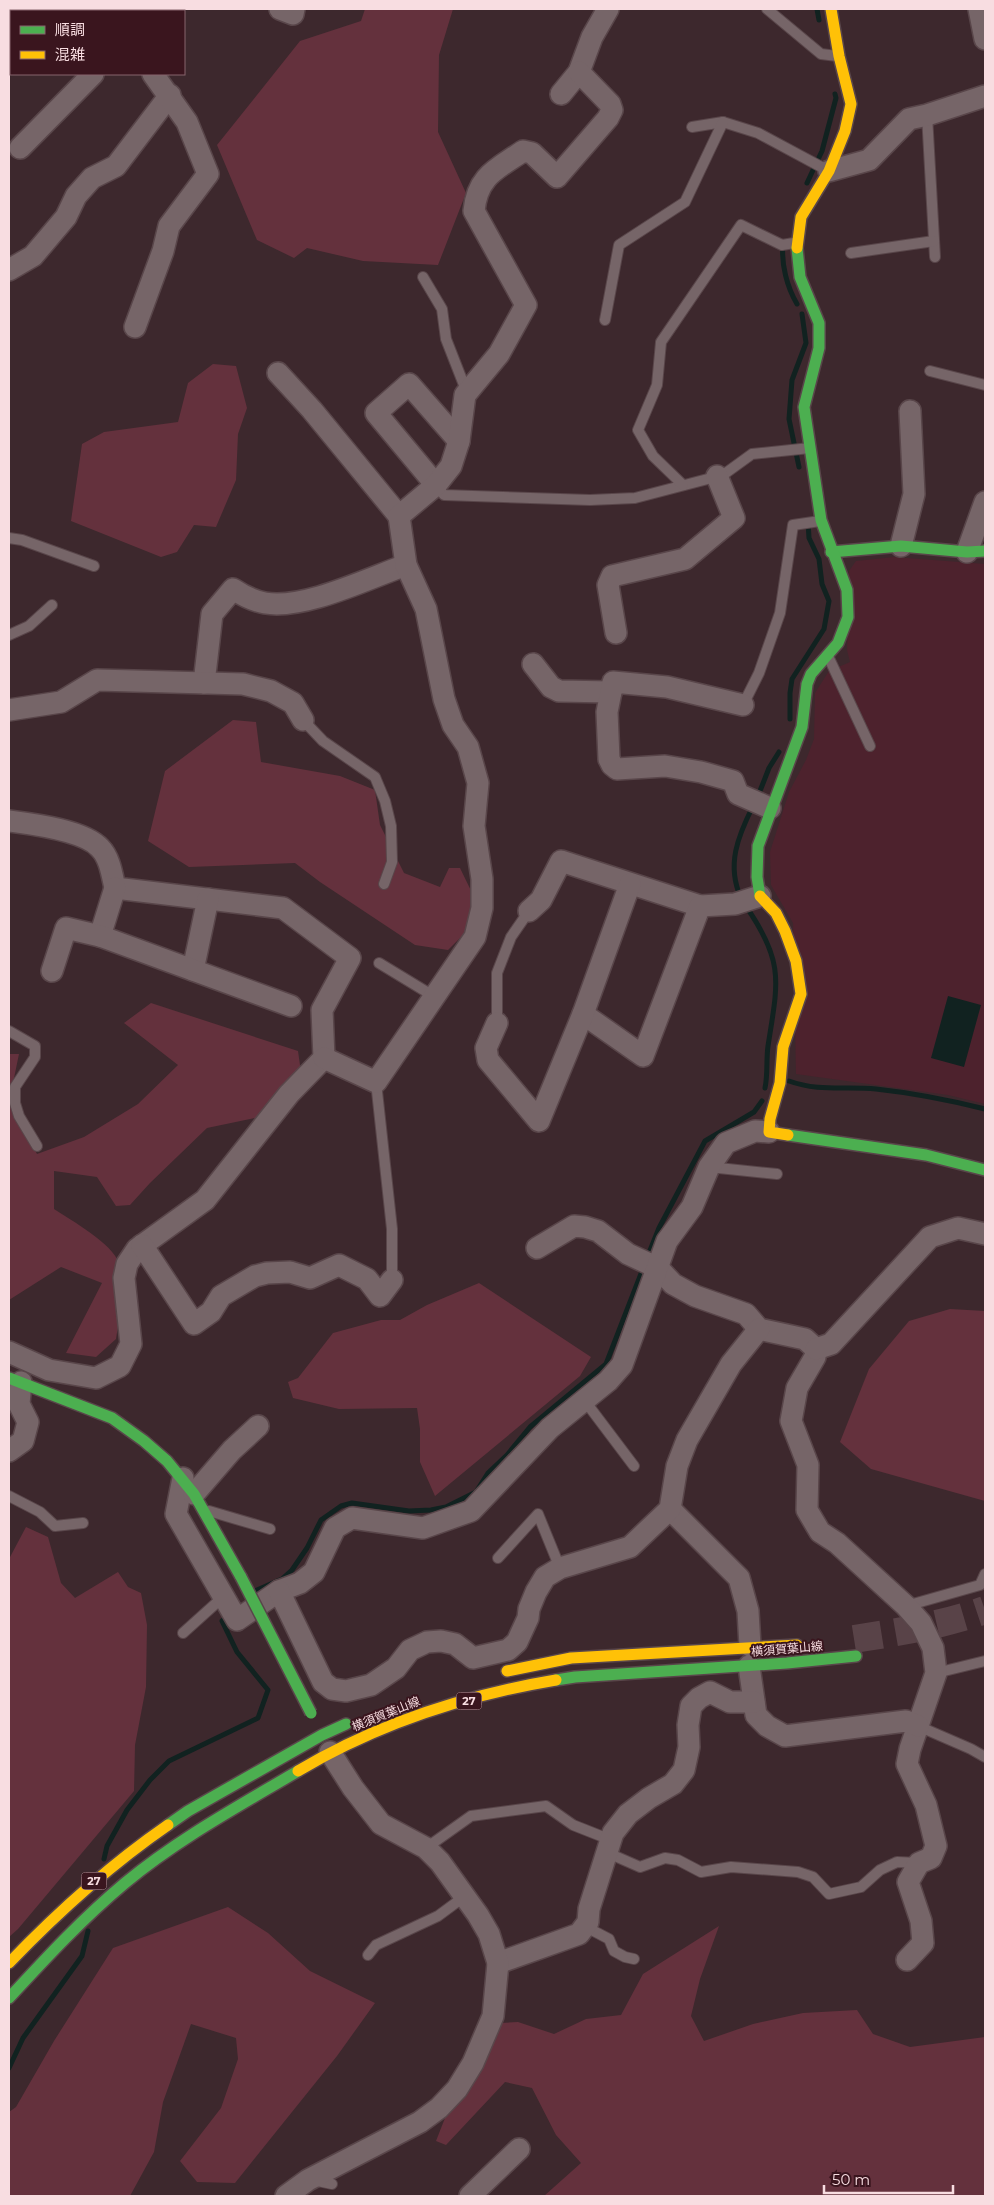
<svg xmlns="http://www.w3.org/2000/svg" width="994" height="2205" font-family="Montserrat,'Noto Sans JP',sans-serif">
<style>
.built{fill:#4d222d}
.green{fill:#64313d}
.water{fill:#112220}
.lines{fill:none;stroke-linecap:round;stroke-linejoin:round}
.stream{stroke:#112220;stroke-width:5}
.primary-tunnel{stroke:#594348;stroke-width:28;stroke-dasharray:28 14;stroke-linecap:butt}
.lane-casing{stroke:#59464a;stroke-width:12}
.street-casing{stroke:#59464a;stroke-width:24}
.fast-casing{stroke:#59464a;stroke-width:14}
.slow-casing{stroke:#59464a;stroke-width:14}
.lane{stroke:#766568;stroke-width:10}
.street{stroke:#766568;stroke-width:21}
.fast{stroke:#4caf50;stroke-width:11}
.slow{stroke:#ffc107;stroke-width:11}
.fast-bridge-casing{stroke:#59464a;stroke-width:14;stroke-linecap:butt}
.fast-bridge{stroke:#4caf50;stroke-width:11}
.labels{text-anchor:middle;stroke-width:4;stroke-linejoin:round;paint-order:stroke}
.shield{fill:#3a151e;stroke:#bfa1a6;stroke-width:1}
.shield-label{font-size:11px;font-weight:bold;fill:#f8dde1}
.street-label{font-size:12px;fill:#f8dde1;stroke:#3a151e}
</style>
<rect width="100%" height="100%" fill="#3d282d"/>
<path class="built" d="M894,557L985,564V1104L948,1095L796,1074L793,923L771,885L770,852L789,792L806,760L814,739L815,693L829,671L850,662L847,650L849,571L856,561Z"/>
<g class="green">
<path d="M365,9H453L439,55L438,132L466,193L438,265L363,261L307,248L294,258L257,240L217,145L300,41L361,21Z"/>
<path d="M213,364L236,366L247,408L238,434L236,480L216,527L194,525L177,552L161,557L71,521L82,444L104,432L178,422L188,383Z"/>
<path d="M233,720L256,722L261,762L340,776L375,790L380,825L404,873L440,887L449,868H460L477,903L463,935L448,950L415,945L320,882L295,863L189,867L148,841L165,771Z"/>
<path d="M151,1003L298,1051L301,1072L260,1117L207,1128L150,1183L130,1205L116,1206L97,1177L54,1171V1209C71,1220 113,1244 119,1263C126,1288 120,1314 116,1339L96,1357L66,1353L102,1283L61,1267L9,1300V1054H19L9,1102L37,1154L84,1137L138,1104L178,1065L124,1023Z"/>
<path d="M479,1283L591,1357L580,1376L435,1496L420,1462V1429L417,1408L339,1409L293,1398L288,1382L298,1378L333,1333L381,1320H400L427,1305Z"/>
<path d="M950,1309L985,1311V1501L871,1469L840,1442L869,1369L909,1321Z"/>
<path d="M26,1527L48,1537L61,1583L75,1598L118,1572L128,1587L141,1593L147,1625L146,1687L135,1745L134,1791L18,1929L9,1937V1559Z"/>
<path d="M228,1907L268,1933L310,1971L375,2003L337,2056L235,2183L197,2182L180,2161L221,2108L238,2059L236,2038L191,2024L163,2102L154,2152L130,2196H9V2112L16,2107L54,2041L113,1948Z"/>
<path d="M719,1926L700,1979L691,2016L704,2041L753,2024L803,2013L857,2010L873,2034L910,2047L985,2037V2196H544L581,2163L556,2135L532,2088L505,2082L446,2145L436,2141L445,2118L501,2023L518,2022L554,2034L586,2019L621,2015L643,1974Z"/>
</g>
<path class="water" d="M948,996L981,1005L964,1067L931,1058Z"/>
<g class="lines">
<g class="stream">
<path d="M817,9L819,20"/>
<path d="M807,183L822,151L836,98L835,94"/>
<path d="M783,244C781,264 787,287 797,304"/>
<path d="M799,467L789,419L792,380L806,343L802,314"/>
<path d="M790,719V693L792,679L824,629L829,601L822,584L819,559L809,538L808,522"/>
<path d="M758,796L769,768L779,752"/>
<path d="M741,898C726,865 738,836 753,806"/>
<path d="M745,905C785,962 778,982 768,1046C766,1060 768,1074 765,1088"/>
<path d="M789,1081C819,1092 845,1086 876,1089C913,1093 949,1100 985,1109"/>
<path d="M647,1258L659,1228L705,1141L754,1112L762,1101"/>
<path d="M257,1590L282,1579L292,1570L307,1548L321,1520L341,1506L352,1503L409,1511L431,1510L446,1507L476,1492L488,1473L507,1455L530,1427L606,1364L644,1266"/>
<path d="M104,1859L107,1846L127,1810L150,1780L169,1761L258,1718L268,1690L237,1652L222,1621L228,1616"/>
<path d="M9,2068L23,2038L82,1956L88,1931"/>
</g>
<path class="primary-tunnel" d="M854,1639C899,1632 943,1625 985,1610"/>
<defs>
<g id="lane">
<path d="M767,9L821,54L837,56"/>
<path d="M36,11L38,9"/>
<path d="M9,44L11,41"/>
<path d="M927,115L935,257"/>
<path d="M692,127L723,122L758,133L827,170"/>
<path d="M851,253L934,241"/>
<path d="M423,277L442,309L446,339L464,385L465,394"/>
<path d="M605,320L619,245L685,202L723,122"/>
<path d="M930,371L985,385"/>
<path d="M436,485L444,495L590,500L635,498L723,475L752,454L810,448"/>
<path d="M683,485L653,456L638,430L657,385L661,342L741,225L782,245L794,243"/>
<path d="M9,538L22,540L94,566"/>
<path d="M9,635L29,626L52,605"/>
<path d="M828,656L870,746"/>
<path d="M743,705L759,673L780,613L793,525L820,521"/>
<path d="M303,720L323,741L375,777L385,801L391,826L392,862L384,884"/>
<path d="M379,963L435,997"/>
<path d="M497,1023V973L511,937L529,911"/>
<path d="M9,1031L35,1046V1057L15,1087V1103L19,1116L37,1146"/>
<path d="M376,1082L392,1229V1280"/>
<path d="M709,1167L777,1174"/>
<path d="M585,1401L634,1466"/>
<path d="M9,1496L40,1512L55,1526L83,1523"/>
<path d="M209,1511L270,1529"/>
<path d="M498,1558L538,1514L560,1568"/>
<path d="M906,1606L980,1585L985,1574"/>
<path d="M183,1633L223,1597"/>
<path d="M936,1673L985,1661"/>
<path d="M918,1726L971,1749L985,1757"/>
<path d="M426,1848L471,1816L546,1806L573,1825L611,1840"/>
<path d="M608,1853L640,1867L665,1858L678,1860L701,1872L731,1867L798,1872L813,1877L829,1894L861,1887L880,1870L897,1862L919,1863"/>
<path d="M586,1927L609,1939L614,1951L625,1957L634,1959"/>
<path d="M368,1955L376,1945L438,1916L465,1896"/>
<path d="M313,2180L332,2184"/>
</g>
<g id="street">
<path d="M74,9L78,11"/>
<path d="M280,9L293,14L294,9"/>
<path d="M979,9L985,39"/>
<path d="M561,94L579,72L592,37L608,9"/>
<path d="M20,148L93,74"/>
<path d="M829,171L869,160L909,119L927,115L985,96"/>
<path d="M9,270L33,256L66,217L76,196L92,178L116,166L170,95"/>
<path d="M135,327L163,251L169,226L208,174L187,122L153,74"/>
<path d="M278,373L312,410L399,516"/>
<path d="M436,485L376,413L409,384L459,441"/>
<path d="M901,546L914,494L910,411"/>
<path d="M967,552L985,502"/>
<path d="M616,633L608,585L612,576L685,559L734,518L717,476"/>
<path d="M533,664L551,687L559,691L611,692"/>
<path d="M204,683L212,614L233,589C242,595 254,601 265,603C304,610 369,578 406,565"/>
<path d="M743,705L667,687L613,682L607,712L609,759L612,765L617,769L665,766L701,772L733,781L738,794L770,808"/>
<path d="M9,710L61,702L97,680L243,684L271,691L293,703L303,720"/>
<path d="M9,821C32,824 84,830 100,848C110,858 112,875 115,888L283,908L350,958L322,1010L324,1058L289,1094L205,1200L137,1249L127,1264L124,1278L131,1344L120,1366L96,1378L49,1370L9,1352"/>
<path d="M529,911L541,900L561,861L700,906"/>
<path d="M100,936L115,888"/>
<path d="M193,970L208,899"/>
<path d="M52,971L66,928L100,936L291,1006"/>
<path d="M583,1014L643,1056L700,906L735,904L760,896"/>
<path d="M497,1023L486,1048L488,1060L539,1121L583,1014L630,884"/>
<path d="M324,1058L376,1082L475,937L482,908V879L474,826L478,783L468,747L453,725L444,699L426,609L406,565L399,516L436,485L451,466L459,441L465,395L499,354L526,305L474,211C477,176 497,169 523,151L532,153L557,177L608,118L612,110L610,104L579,72"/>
<path d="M142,1245L194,1324L211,1312L221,1296L255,1276L267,1273L290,1272L310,1278L339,1265L367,1279L380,1296L392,1280"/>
<path d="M537,1248L574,1226L585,1227L598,1231L628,1254L658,1268L673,1284L695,1296L746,1314L759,1329L805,1339L816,1349L815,1357L797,1388L791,1421L808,1465L807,1510L820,1532L837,1543L906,1606L921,1623L933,1648L936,1673L910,1749L907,1764L926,1805L936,1846L931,1858L919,1863L908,1882L921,1921L923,1943L907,1960"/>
<path d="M816,1349L831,1344L930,1237L958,1228L985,1234"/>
<path d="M9,1451L23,1441L28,1422L19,1404L21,1382"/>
<path d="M183,1478L176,1514L237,1620L279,1591L300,1583L314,1572L335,1528L352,1518L423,1528L471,1511L550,1428L608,1381L622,1365L667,1241L692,1207L709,1167L726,1143L755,1131L769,1132"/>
<path d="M194,1494L232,1450L258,1426"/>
<path d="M670,1509L739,1578L748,1611L750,1646"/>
<path d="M279,1591L323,1682L332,1689L346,1691L371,1685L396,1668L410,1650L427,1642L441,1641L455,1644L473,1658L508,1650L517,1642L528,1618L529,1609L536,1592L545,1577L560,1568L630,1547L670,1509L677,1466L687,1440L731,1364L759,1329"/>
<path d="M749,1666L756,1715L767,1726L785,1736L906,1721L918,1726"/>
<path d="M498,1963L579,1934L588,1922L589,1909L613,1833L628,1814L649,1798L673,1784L684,1770L689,1747L688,1725L691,1706L699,1698L710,1692L730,1702H754"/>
<path d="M286,2196L308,2180L420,2122L439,2108L457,2089L473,2063L493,2016L498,1963L489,1934L478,1915L440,1862L426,1848L381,1824L353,1788L330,1752"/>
<path d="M470,2196L519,2149"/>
</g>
<g id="fast">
<path d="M831,552L901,546L967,552L985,551"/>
<path d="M760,896L757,877L758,846L802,727L807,684L811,674L838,643L848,617L847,590L821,520L804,407L819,348V323L800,277L797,248"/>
<path d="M788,1135L926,1155L985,1170"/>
<path d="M9,1378L112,1418L144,1441L167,1461L194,1494L241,1577"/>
<path d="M556,1680L575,1677L787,1663L856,1656"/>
<path d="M168,1825L188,1811L322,1735L346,1724"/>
<path d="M9,1998C46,1958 83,1918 125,1883C178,1839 239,1806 298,1771"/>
</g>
<g id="slow">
<path d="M797,248L801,217L829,171L845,131L851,104L839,56L831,9"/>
<path d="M760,896L776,913L785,931L796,961L801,994L783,1047L780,1083L770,1119L769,1132L788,1135"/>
<path d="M507,1671L571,1658L797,1645"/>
<path d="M298,1771C377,1724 466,1695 556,1680"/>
<path d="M9,1963C58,1912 110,1865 168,1825"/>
</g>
</defs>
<use href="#lane" class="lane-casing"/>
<use href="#street" class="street-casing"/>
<use href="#fast" class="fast-casing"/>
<use href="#slow" class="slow-casing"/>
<use href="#lane" class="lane"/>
<use href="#street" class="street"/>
<use href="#fast" class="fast"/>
<use href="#slow" class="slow"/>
<defs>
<path id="fast-bridge" d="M241,1577L311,1713"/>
</defs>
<use href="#fast-bridge" class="fast-bridge-casing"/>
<use href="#fast-bridge" class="fast-bridge"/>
</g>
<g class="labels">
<g class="shield">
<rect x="456.5" y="1692.5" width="25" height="17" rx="4"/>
<rect x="81.5" y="1872.5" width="25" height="17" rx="4"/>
</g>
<g class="shield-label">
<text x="469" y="1705">27</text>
<text x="94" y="1885">27</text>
</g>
<g class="street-label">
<text transform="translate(787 1649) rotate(-5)" y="4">横須賀葉山線</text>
<text transform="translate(386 1714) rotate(-22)" y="4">横須賀葉山線</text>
</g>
</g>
<rect width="994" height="2205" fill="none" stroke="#f8dde1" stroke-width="20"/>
<rect x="10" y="10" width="175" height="65" fill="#3a151e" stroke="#86656c"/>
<rect x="20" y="26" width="25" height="8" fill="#4caf50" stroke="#86656c"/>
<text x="55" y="35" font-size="15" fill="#f8dde1">順調</text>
<rect x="20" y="51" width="25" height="8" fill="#ffc107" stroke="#86656c"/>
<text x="55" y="60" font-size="15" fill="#f8dde1">混雑</text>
<path d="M824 2185v8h129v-8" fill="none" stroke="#f8dde1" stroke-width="2.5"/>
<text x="832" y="2185" font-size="15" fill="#f8dde1" stroke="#3a151e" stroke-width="4" paint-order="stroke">50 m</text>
</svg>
